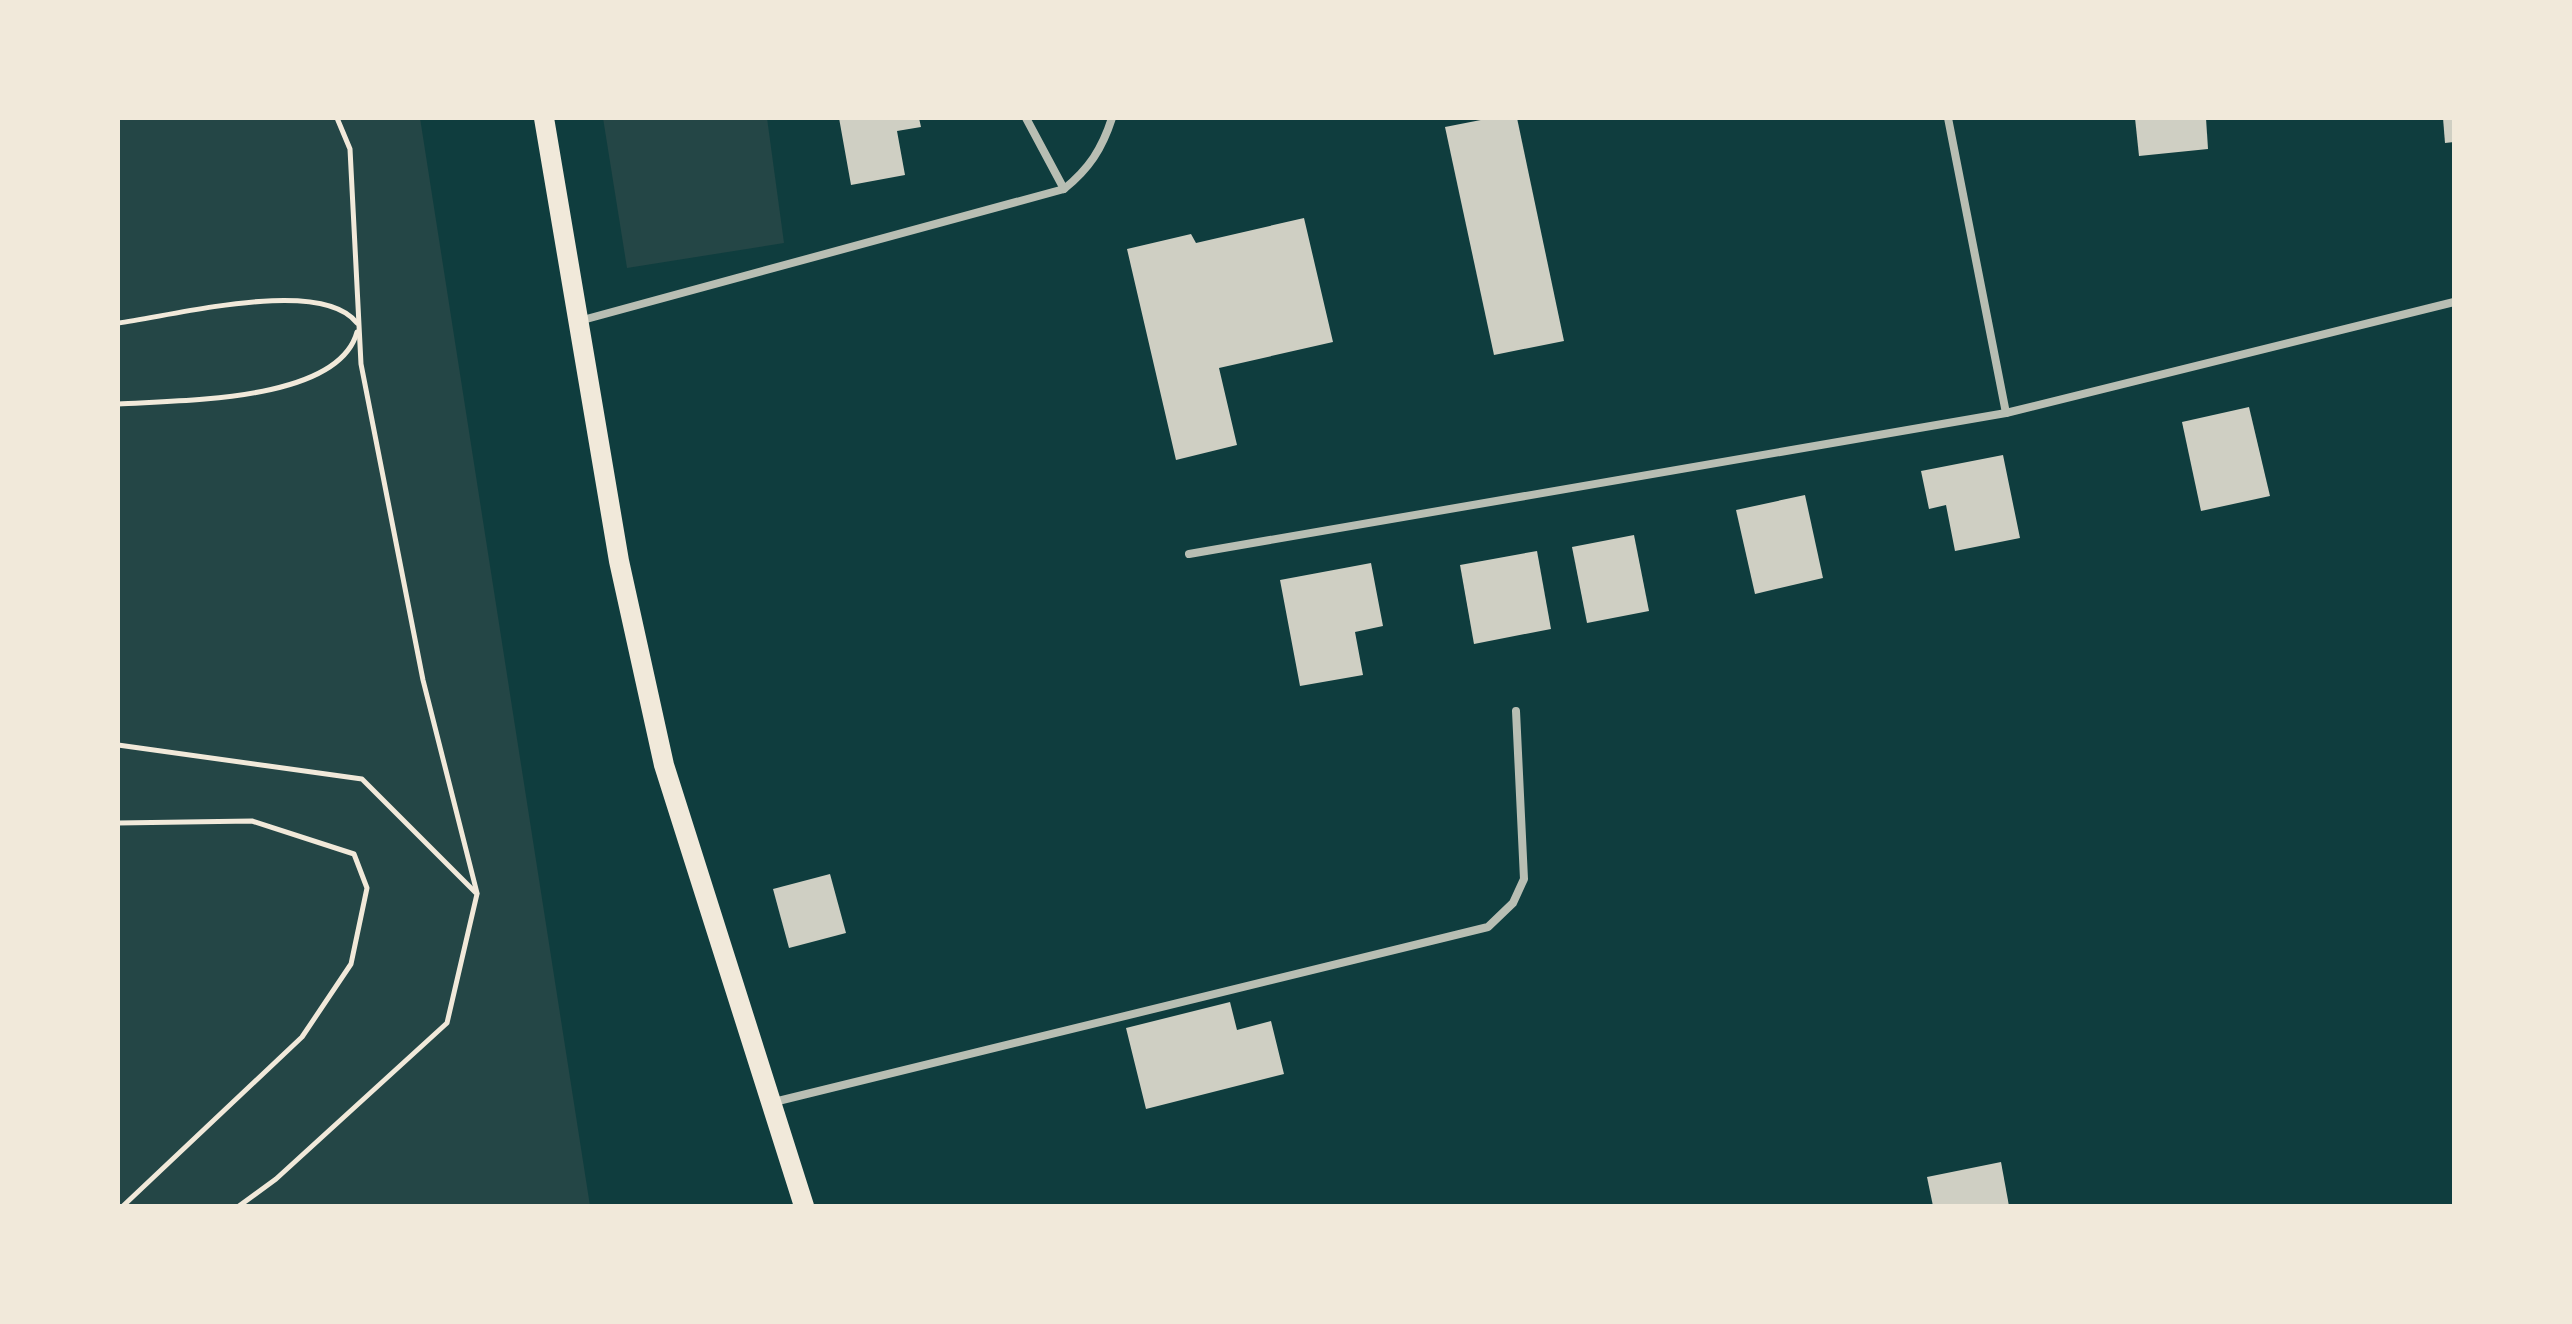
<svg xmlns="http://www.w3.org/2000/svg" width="2572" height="1324" font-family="'DM Sans',sans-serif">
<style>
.green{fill:#244646}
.building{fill:#cfcfc3}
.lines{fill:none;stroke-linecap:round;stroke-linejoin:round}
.path{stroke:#f1e9da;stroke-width:5}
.minor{stroke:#b8beb3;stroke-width:8}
.primary{stroke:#f1e9da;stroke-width:20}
</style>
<rect width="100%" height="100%" fill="#0f3d3e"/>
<g class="green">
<path d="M118,118H420L590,1206H118Z"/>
<path d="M603,118H767L784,243L627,268Z"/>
</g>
<g class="building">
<path d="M839,118H919L921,127L897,131L905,175L851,185Z"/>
<path d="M1491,118H1517L1564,341L1494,355L1445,127Z"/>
<path d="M2135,118H2206L2208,149L2139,156Z"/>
<path d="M2443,118H2454V142L2445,143Z"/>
<path d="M1304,218L1333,342L1219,368L1237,445L1176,460L1127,249L1191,234L1196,243Z"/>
<path d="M2249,407L2270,496L2201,511L2182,422Z"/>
<path d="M2003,455L2020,538L1955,551L1946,505L1929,509L1921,471Z"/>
<path d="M1805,495L1823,578L1755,594L1736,510Z"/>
<path d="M1634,535L1649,611L1587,623L1572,547Z"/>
<path d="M1537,551L1551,629L1474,644L1460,565Z"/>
<path d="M1371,563L1383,626L1355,632L1363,675L1300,686L1280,580Z"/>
<path d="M830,874L846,933L789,948L773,889Z"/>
<path d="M1230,1002L1237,1030L1271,1021L1284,1074L1146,1109L1126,1028Z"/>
<path d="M2001,1162L2009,1206H1933L1927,1177Z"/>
</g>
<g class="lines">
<g class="path">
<path d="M337,118L350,149L361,364L423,680L477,893"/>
<path d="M118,323C173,316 321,276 357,323"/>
<path d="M118,404C177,400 338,403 357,332"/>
<path d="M118,745L362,779L477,894L447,1023L276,1179L239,1206"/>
<path d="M118,823L252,821L354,854L367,888L351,964L302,1037L123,1206"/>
</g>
<g class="minor">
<path d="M1026,118L1064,189"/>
<path d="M1948,118L2006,413"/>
<path d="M579,321L1064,189C1089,169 1102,149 1112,118"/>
<path d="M1189,554L2006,413L2454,302"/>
<path d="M774,1102L1488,927L1513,903L1524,879L1516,711"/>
</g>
<path class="primary" d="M544,118L619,561L664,765L804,1206"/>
</g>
<rect width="2572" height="1324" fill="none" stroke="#f1e9da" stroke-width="240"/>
</svg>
